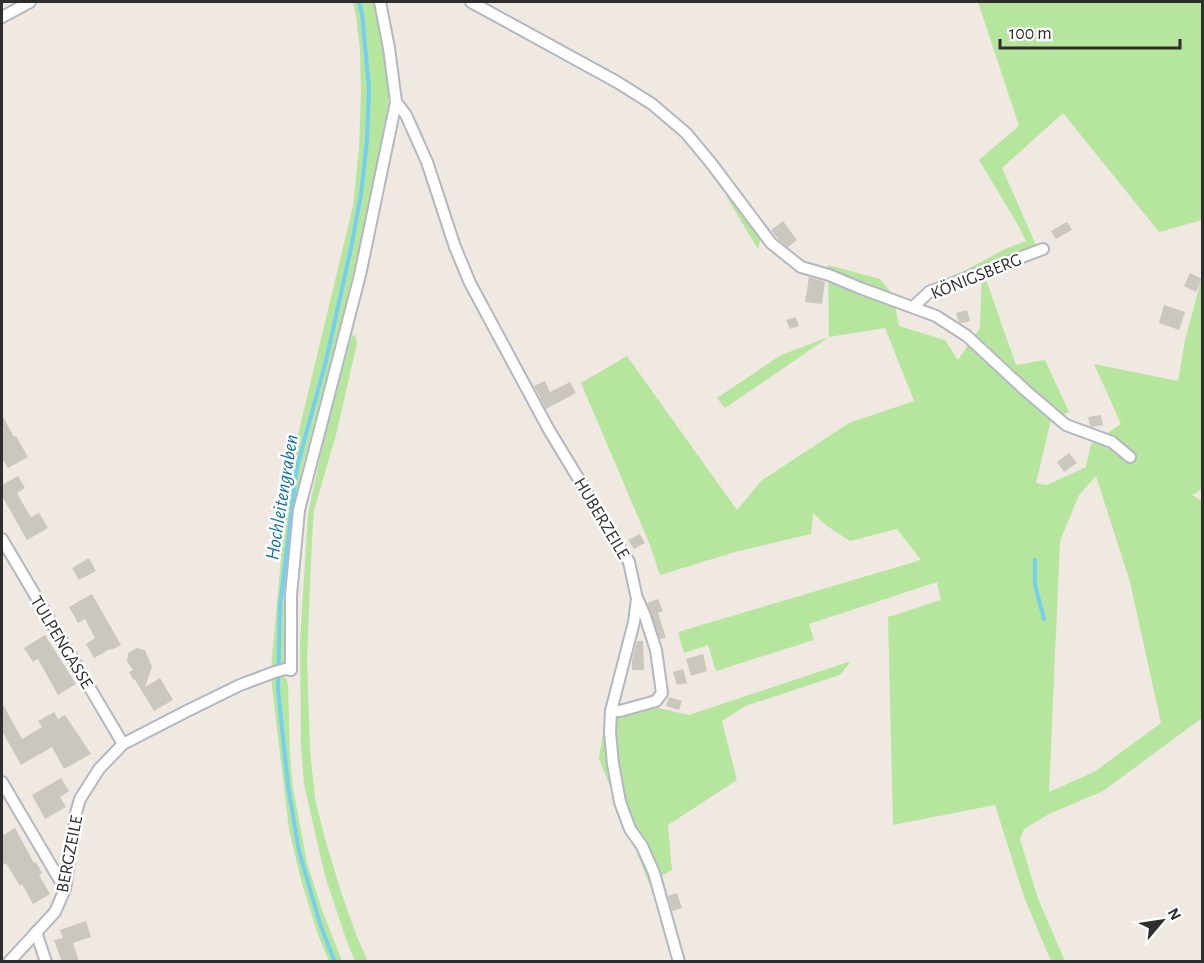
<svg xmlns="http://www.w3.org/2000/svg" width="1204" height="963" font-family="'Alegreya Sans',sans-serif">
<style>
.green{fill:#b6e59e;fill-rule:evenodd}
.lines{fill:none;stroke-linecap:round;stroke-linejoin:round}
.stream{stroke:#75cff0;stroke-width:4}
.building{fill:#cbc7bf}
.street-casing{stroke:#b4b7c1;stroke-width:14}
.street{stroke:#fff;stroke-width:10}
.labels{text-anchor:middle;stroke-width:5;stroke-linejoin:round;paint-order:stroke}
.street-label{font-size:18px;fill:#2e2e2e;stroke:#fff}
.water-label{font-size:20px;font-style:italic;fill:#0d6fa3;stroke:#fff}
</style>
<rect width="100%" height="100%" fill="#efe9e1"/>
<g class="green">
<path d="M353,2H374C382,35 390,72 388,106L362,237L337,339L302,469L288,580L285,661L284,664L271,669L289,472L353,206L359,148L361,92L360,50L356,15Z"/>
<path d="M978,2H1202V220L1159,232L1063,113L1002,168L1036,245L982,268L1016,365L1045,360L1069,412L1051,420L1036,483L1047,485L1086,467L1091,444L1121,424L1094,364L1178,381L1185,340L1202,277V489L1192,495L1202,501V718L1103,791L1049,814L1024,829L1020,839L1038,899L1065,961H1051L1024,897L995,805L893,825L888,617L941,600L937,582L809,624L814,640L716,671L708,645L684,653L678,632L921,560L897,529L850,541L827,526L813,513L811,534L735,552L660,575L650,545L581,383L627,356L737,510L761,481L849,423L914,401L885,328L829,337L725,408L717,398L781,355L829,337L828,265L880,279L893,295L899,326L945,340L958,360L980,328L982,269L953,277L1007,248L1026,241L1018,225L979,160L1019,126ZM1096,476L1130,582L1161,723L1094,772L1049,792L1060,541L1079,495Z"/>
<path d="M726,196L765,224L758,249Z"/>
<path d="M352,335L356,337L357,343L336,435L314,510L312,539L307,658L310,750L315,798L325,839L341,892L357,937L368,962L355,961L346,939L325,876L304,784L301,746L300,642L308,514L328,421Z"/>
<path d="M851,661L840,675L745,706L722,721L737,780L668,825L672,870L649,883L599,759L605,719L654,707L689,715Z"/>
<path d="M281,677L286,678L288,684L290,759L293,788L307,863L322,910L342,961H329L318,935L301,880L289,829L271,678Z"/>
</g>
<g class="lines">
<g class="stream">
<path d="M1035,560V585L1044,619"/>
<path d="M335,962L320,924L299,851L288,786L278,689L280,606L297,467L326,361L351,248L361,194L367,141L369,88L362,13L359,2"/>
</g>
</g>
<g class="building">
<path d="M783,221L797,240L788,247L779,240L771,230Z"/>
<path d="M1067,222L1072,230L1056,239L1051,231Z"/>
<path d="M1190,273L1202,279L1196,292L1184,286Z"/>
<path d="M809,277L825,282L822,304L805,302Z"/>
<path d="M1164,305L1185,312L1179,330L1159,323Z"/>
<path d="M967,310L970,321L961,323L959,322L956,313Z"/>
<path d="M796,317L799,326L790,329L786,320Z"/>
<path d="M545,381L550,392L570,382L576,393L546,409L534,386Z"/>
<path d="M2,415L14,437L16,436L28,457L8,468L2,458Z"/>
<path d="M1101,415L1103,425L1093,427L1090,426L1088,417Z"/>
<path d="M1069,453L1077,463L1064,472L1057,462Z"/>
<path d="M18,476L25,488L17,493L26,509L31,517L39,513L48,528L27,540L2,496V485Z"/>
<path d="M640,534L645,543L634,549L628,540Z"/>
<path d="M89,558L96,571L79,580L72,568Z"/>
<path d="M92,594L121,645L111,650L110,649L94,658L86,644L95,638L85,619L78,623L69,607Z"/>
<path d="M658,599L663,611L658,613L666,638L660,639L647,603Z"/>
<path d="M45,635L76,684L58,695L38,659L33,662L24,648Z"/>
<path d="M637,641H643L644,670H632V660Z"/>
<path d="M137,648L145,650L152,667L145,687L160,678L173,700L154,711L135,680L133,679L129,672L133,670L127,661L128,653Z"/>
<path d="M703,654L707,671L691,676L686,659Z"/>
<path d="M683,669L687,683L677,685L673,672Z"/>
<path d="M669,697L682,701L679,710L666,706Z"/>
<path d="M2,703L22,739L42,727L38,721L54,712L58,719L65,715L91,754L64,769L52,747L21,765L2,731Z"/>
<path d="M61,778L69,791L60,797L66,807L45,819L32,795Z"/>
<path d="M15,828L34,863L36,862L42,873L39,875L50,894L33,904L22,884L20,886L6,863L2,865V836Z"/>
<path d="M677,893L682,908L672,911L668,896Z"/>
<path d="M86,921L91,937L73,943L79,962H62L54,940L63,938L60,930Z"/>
</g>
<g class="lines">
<defs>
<g id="street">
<path d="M471,2L617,82L652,104L686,133L711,163L771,243L801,267L829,275L860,288L936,316L967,336L1025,390L1066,425L1112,442L1130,457"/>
<path d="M2,17L30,2"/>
<path d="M396,102L406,115L427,162L455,247L470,283L549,430L629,562L637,599L634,622L611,711L610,732L613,764L620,802L630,829L642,846L654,873L679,962"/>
<path d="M913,307L929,292L1043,249"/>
<path d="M2,539L123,744"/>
<path d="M611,711H620L656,701L662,693L656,650L645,616L638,600"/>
<path d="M2,782L65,889"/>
<path d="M36,932L46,962"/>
<path d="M9,962L55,912L65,889L76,813L80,799L99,769L123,744L187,711L240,685L272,673L285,669L291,670V595L299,510L360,275L396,102L389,48L380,2"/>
</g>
</defs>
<use href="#street" class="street-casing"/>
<use href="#street" class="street"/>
</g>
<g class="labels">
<g class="street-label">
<text transform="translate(976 276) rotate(-22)" y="6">KÖNIGSBERG</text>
<text transform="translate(602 518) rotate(59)" y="6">HUBERZEILE</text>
<text transform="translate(62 642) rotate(59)" y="6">TULPENGASSE</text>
<text transform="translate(69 854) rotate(-79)" y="6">BERGZEILE</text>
</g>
<g class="water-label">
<text transform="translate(281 497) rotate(-81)" y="7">Hochleitengraben</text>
</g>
</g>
<rect width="1204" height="963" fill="none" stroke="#2e2e2e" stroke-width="6"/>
<g transform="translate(1162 921) rotate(61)" stroke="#ffffff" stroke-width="4.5" paint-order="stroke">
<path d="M0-4.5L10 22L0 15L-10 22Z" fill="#2e2e2e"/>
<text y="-9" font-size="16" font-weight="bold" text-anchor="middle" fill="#2e2e2e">N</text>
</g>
<path d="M1000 39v9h180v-9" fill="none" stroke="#2e2e2e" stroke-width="3"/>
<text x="1009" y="39" font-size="18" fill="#2e2e2e" stroke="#ffffff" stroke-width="4.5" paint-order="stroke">100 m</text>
</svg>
